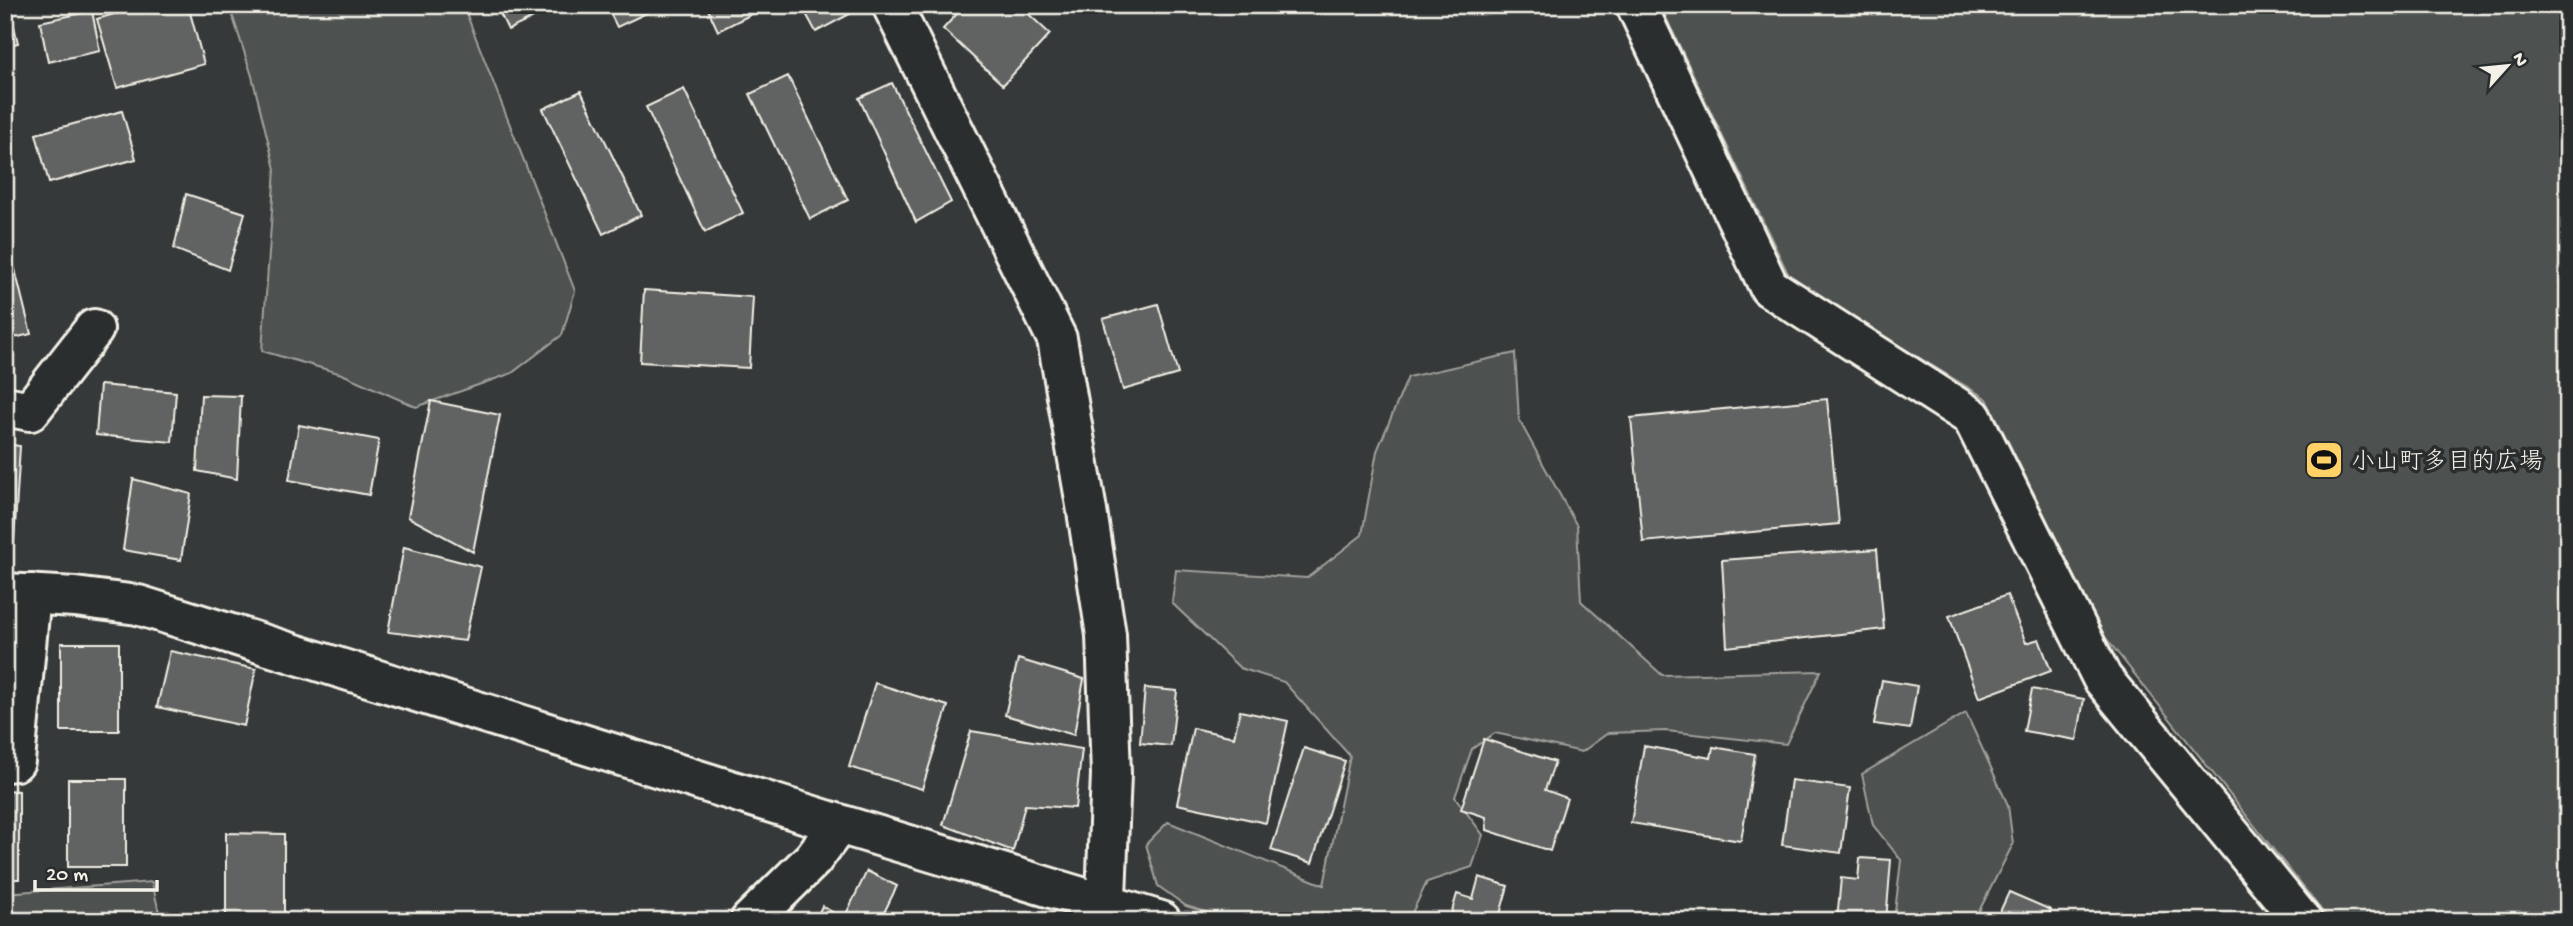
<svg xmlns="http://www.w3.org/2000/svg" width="2573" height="926" font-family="'Gochi Hand','Klee One',sans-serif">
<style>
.green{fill:#4e514f;stroke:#a1a19c;stroke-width:2}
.building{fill:#616362;stroke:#f4f1e8;stroke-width:2}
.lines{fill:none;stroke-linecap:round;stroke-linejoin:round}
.minor-casing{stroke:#f4f1e8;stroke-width:44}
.tertiary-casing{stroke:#f4f1e8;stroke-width:44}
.minor{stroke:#2a2d2e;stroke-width:38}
.tertiary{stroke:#2a2d2e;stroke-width:38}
.labels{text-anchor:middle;stroke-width:7;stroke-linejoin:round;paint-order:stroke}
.poi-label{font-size:24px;fill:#f4f1e8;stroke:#2a2d2e;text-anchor:start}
</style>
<rect width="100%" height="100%" fill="#363939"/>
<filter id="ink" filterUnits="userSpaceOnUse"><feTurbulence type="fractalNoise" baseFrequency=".0143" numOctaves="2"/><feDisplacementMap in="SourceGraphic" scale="14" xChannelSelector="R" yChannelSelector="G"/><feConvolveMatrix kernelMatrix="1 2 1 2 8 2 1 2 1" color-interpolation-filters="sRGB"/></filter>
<g filter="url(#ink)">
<g class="green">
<path d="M229,5H463L575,291L562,335L512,373L416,407L342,374L262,351L275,169L252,76Z"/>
<path d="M1660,5H2568V921H2330L2105,637L1987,399L1791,280Z"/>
<path d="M1515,353L1519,420L1577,526L1581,601L1662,675L1821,671L1786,744L1666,731L1608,733L1582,752L1495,733L1472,749L1455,797L1483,835L1472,867L1427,882L1408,921H1235L1186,906L1158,886L1146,844L1168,822L1324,885L1350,756L1284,682L1240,668L1172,603L1176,570L1307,578L1362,535L1377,451L1408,377Z"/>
<path d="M1966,713L2008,805L2013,844L1974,921H1894L1901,860L1873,825L1862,774Z"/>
<path d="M152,882L161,921H5V893Z"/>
</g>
<g class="building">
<path d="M5,5H9L18,43L5,46Z"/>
<path d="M145,5H188L204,64L117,88L97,19Z"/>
<path d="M496,5H543L546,12L508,30Z"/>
<path d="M606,5H653L655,9L617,27Z"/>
<path d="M706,5H753L756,12L718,31Z"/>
<path d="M814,5H857L859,9L816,32L804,10Z"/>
<path d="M965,5H1019L1050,34L1003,85L943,29Z"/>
<path d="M92,11L100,51L48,62L40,22Z"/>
<path d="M788,76L848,200L810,219L750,94Z"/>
<path d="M892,83L951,202L916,222L859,98Z"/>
<path d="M684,89L743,213L705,232L646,107Z"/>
<path d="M581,91L641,215L603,234L543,109Z"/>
<path d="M122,111L136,159L49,183L36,134Z"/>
<path d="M186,194L245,213L228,270L174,249Z"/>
<path d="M5,237H7L31,334L5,340Z"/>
<path d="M644,290L753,297L749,368L640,362Z"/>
<path d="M1158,304L1178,374L1123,390L1103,319Z"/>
<path d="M100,385L176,392L172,442L96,435Z"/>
<path d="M201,395L241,396L237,479L197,471Z"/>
<path d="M1827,399L1839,524L1643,542L1631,418Z"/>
<path d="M431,401L500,415L473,552L408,517Z"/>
<path d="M299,425L379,440L369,495L289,480Z"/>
<path d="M5,444L20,446L14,542H5Z"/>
<path d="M133,479L191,494L181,560L123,550Z"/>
<path d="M404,547L481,567L465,641L388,632Z"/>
<path d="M1877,549L1884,629L1727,647L1722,560Z"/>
<path d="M2007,595L2026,643L2039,639L2051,671L1979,698L1949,616Z"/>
<rect x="61" y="643" width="58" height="88"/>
<path d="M170,651L256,669L244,726L157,707Z"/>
<path d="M1018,659L1084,679L1074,735L1005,715Z"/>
<path d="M1882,680L1917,686L1910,729L1874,724Z"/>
<path d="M875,683L948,706L922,789L849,767Z"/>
<path d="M1145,688L1177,691L1171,746L1140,743Z"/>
<path d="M2032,689L2084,699L2077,740L2024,731Z"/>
<path d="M1240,711L1288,721L1266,823L1177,804L1193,728L1234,737Z"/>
<path d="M971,731L1082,749L1075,808L1025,805L1013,851L943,825Z"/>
<path d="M1484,739L1555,762L1545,790L1567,798L1550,851L1487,830L1486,817L1461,809Z"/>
<path d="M1644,746L1711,758L1713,747L1755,754L1741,841L1631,823Z"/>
<path d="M1304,748L1345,761L1312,863L1271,850Z"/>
<rect x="68" y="779" width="58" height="88"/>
<path d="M1791,780L1850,788L1841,853L1782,845Z"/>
<path d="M5,790L19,791V879H5Z"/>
<path d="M226,833L284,834V921H226Z"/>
<path d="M1860,858L1891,860L1886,921H1837L1841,878L1858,880Z"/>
<path d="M867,871L897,886L880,921H854L845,916Z"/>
<path d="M1479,877L1508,886L1498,921H1449L1457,894L1473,899Z"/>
<path d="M2009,892L2051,910L2046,921H2008L1998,916Z"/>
<path d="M822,906L848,921H815Z"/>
</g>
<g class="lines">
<defs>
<g id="minor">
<path d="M892,5L1057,339L1087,511L1106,635L1111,774L1105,921"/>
<path d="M1636,5L1769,287L1972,417L2102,678L2302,921"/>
<path d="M5,406L30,411L94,329"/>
<path d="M5,762L15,761L31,594"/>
<path d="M750,921L813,859L839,824"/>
</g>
<path id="tertiary" d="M5,593L75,597L138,605L839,824L1161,921"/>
</defs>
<use href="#minor" class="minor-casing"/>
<use href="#tertiary" class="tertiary-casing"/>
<use href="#minor" class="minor"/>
<use href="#tertiary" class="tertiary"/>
</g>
</g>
<defs>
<symbol id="stadium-square" viewBox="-11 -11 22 22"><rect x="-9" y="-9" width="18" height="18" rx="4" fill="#ffd166" stroke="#2a2d2e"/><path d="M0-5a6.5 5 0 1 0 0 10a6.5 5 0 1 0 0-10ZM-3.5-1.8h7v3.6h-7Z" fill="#111"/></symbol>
</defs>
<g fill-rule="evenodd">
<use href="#stadium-square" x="2302" y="438" width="44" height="44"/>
</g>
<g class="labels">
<g class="poi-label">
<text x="2351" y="468">小山町多目的広場</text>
</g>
</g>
<rect width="2573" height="926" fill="none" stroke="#2a2d2e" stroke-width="28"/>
<rect x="14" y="14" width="2545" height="898" fill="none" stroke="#f4f1e8" stroke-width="2.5" filter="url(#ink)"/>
<g transform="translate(2507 66) rotate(63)" stroke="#2a2d2e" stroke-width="5" paint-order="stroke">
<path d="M0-5L12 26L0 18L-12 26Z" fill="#f4f1e8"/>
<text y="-10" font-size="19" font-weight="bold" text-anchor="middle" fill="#f4f1e8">N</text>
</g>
<path d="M35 880v10h122v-10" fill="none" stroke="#f4f1e8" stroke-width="3.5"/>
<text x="46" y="880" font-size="21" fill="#f4f1e8" stroke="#2a2d2e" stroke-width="5" paint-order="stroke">20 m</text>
</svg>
